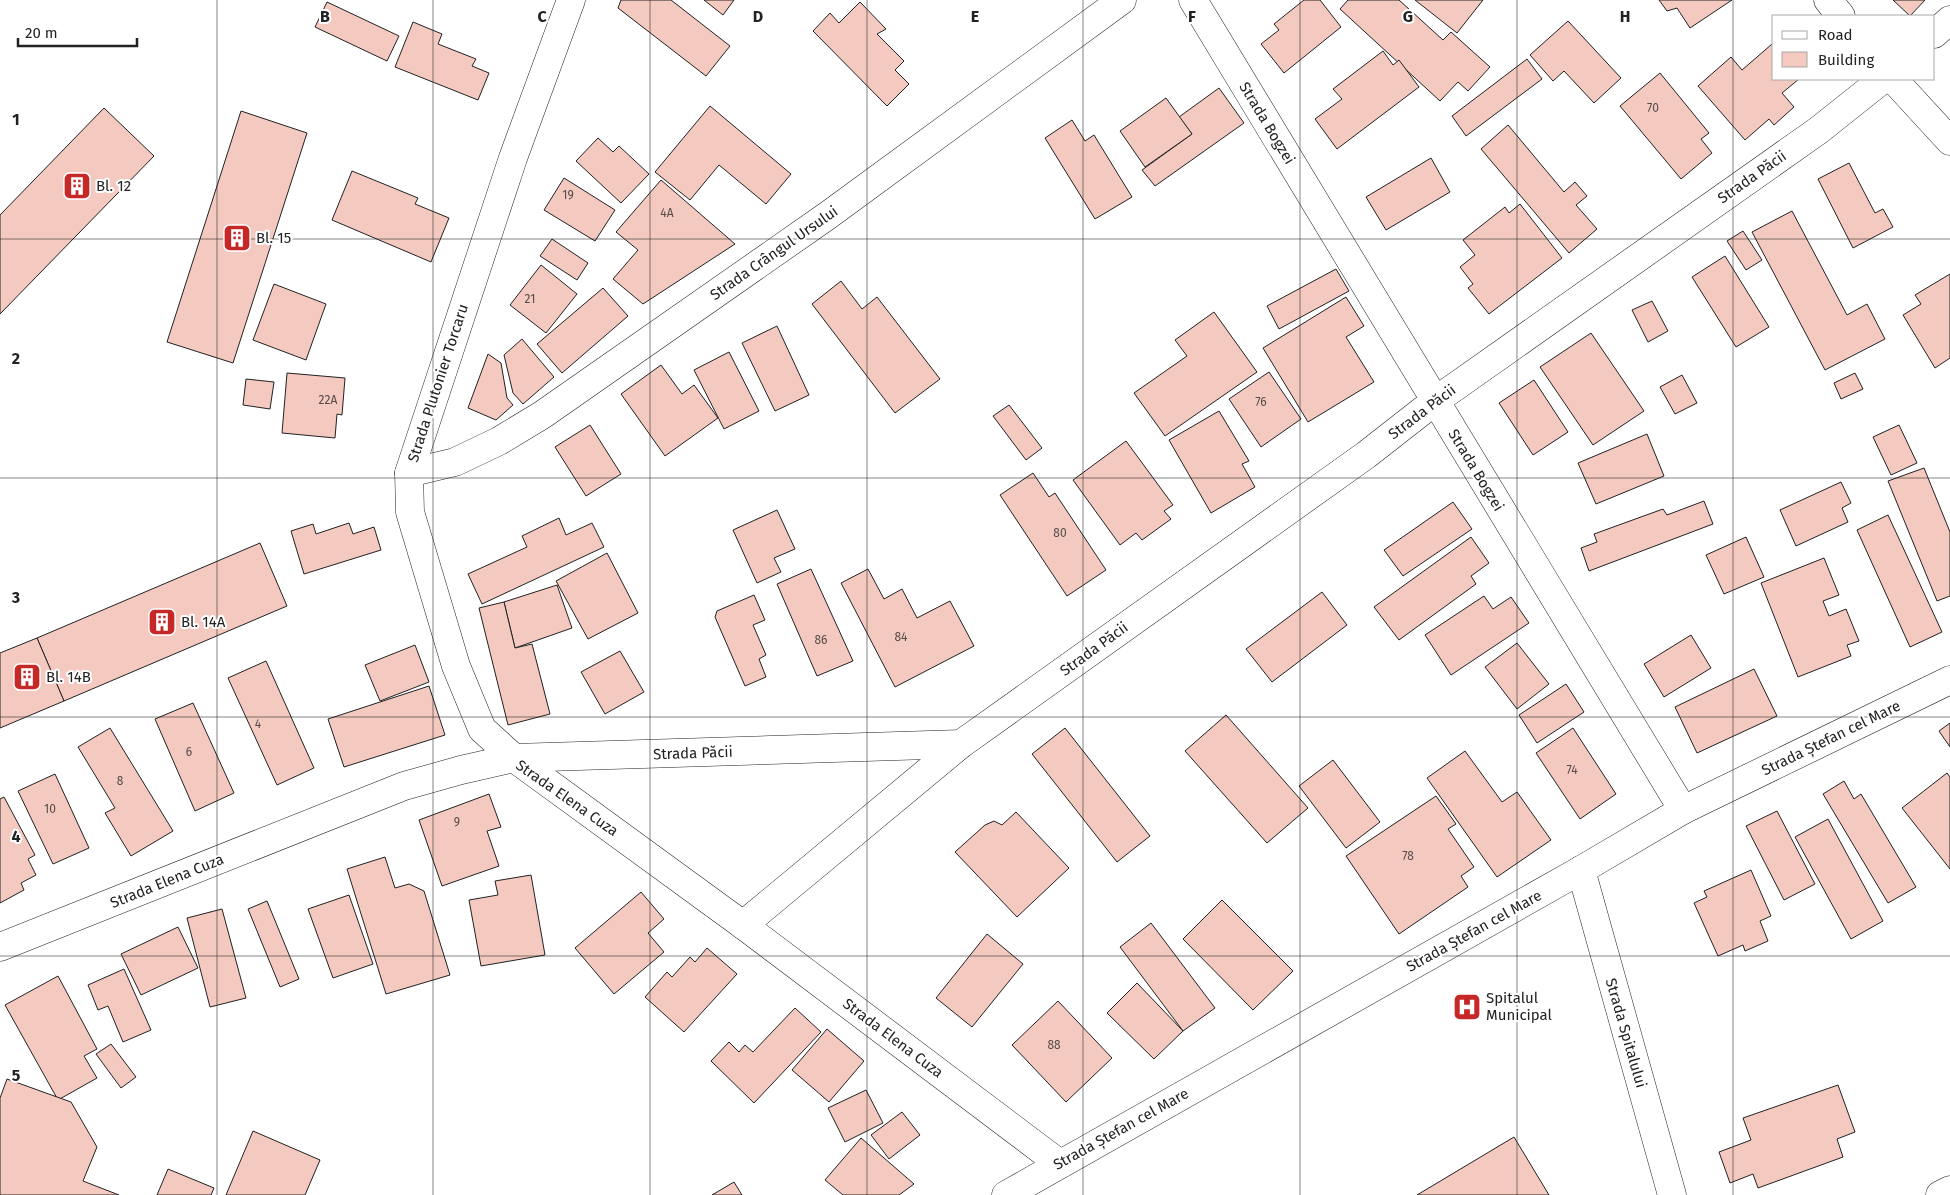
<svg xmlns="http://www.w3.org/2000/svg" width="1950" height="1195" font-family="'Fira Sans',sans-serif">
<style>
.building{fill:#f3c9c0;stroke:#222}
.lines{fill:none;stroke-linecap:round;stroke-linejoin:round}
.minor-casing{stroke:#222;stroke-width:29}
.minor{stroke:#fff;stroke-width:28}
.grid{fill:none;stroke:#222;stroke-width:1;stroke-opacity:0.55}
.labels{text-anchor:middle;stroke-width:4;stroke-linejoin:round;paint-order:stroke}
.number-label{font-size:12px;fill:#564c4a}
.street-label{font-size:15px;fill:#222;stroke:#fff}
.poi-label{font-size:15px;fill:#222;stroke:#fff;text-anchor:start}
.grid-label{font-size:16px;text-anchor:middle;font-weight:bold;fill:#222;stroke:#fff;stroke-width:4;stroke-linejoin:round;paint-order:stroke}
</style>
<rect width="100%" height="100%" fill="#fff"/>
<g class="building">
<path d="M621,0H671L730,46L706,76L618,8Z"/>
<path d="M704,0H734L723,15Z"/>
<path d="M1304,0H1320L1341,27L1284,73L1261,44L1279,30L1274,24Z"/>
<path d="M1348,0H1399L1443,40L1451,32L1490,67L1468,91L1458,82L1440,101L1340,9Z"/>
<path d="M1415,0H1483L1457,33Z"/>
<path d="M1659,0H1732L1690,28L1677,8L1667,11Z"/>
<path d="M1893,0H1925L1910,16Z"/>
<path d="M327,2L399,36L387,61L315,27Z"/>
<path d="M860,2L886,29L877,34L904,61L895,70L909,84L887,106L813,31L830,13L839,23Z"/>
<path d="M1568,21L1621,78L1594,103L1564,71L1553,81L1530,55Z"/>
<path d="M413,22L442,34L438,44L476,59L472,66L489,73L478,100L395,67Z"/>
<path d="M1772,44L1774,46V79H1799L1782,93L1794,107L1774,125L1769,119L1745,140L1698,86L1731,57L1742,70Z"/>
<path d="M1383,51L1393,65L1399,60L1419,87L1337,149L1315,119L1342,99L1333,89Z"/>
<path d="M1527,59L1542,79L1466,136L1452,116Z"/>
<path d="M1660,73L1709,133L1701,139L1712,153L1681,179L1620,106Z"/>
<path d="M1219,88L1244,123L1155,186L1142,170L1192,134L1179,117Z"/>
<path d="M1166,98L1192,134L1145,167L1120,131Z"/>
<path d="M710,106L791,174L766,204L719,165L690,200L655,172Z"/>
<path d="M104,108L154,156L0,314V215Z"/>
<path d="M241,111L307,133L233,363L167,342Z"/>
<path d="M1072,120L1085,141L1094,135L1132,197L1095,219L1045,138Z"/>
<path d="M1508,125L1564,192L1575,182L1587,196L1576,205L1597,229L1569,253L1481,149Z"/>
<path d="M598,138L613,152L619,146L649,174L621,203L576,161Z"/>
<path d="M1431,158L1450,192L1386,230L1366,197Z"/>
<path d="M1849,163L1875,213L1883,209L1893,227L1853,248L1818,179Z"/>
<path d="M352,171L418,198L415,204L449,218L431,262L332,220Z"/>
<path d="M564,178L615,210L595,241L544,210Z"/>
<path d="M661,180L735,244L643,304L613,279L638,250L616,232Z"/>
<path d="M1520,204L1562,258L1489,314L1468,288L1473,284L1460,267L1475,255L1463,240L1505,207L1509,213Z"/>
<path d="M1792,211L1847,315L1867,304L1885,339L1825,370L1752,232Z"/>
<path d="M1743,231L1762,260L1746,270L1727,241Z"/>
<path d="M552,239L588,263L577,280L540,256Z"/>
<path d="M1725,256L1769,327L1736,347L1692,277Z"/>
<path d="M541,265L577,294L546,333L510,305Z"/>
<path d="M1336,269L1349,291L1279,329L1267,306Z"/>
<path d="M1950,274V358L1935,368L1903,315L1921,304L1915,295Z"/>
<path d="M841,281L862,309L877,297L940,379L895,413L812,304Z"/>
<path d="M274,284L326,304L306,360L253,340Z"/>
<path d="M603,288L628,316L562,373L537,344Z"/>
<path d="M1346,297L1364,326L1346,337L1374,382L1308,422L1263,348Z"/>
<path d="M1652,301L1668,331L1648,342L1632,310Z"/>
<path d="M1214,312L1257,372L1165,436L1134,393L1187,356L1175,340Z"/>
<path d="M777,326L809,395L775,411L742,343Z"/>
<path d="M1591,333L1644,411L1593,445L1540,367Z"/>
<path d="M522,339L554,377L523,404L513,393L504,355Z"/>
<path d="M729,352L759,411L724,429L694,370Z"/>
<path d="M488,354L501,363L507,398L513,405L496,420L468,408Z"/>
<path d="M661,365L682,394L694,385L718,418L665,456L621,394Z"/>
<path d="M1269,372L1301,419L1261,447L1229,399Z"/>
<path d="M287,373L345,378L342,415L337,414L335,438L282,433Z"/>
<path d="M1855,373L1863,389L1841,399L1834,383Z"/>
<path d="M1682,375L1697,403L1675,414L1660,387Z"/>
<path d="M246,379L274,382L270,409L243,405Z"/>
<path d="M1534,380L1568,432L1533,455L1499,403Z"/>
<path d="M1009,405L1042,448L1026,460L993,416Z"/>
<path d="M1219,411L1249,461L1242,464L1255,487L1211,513L1169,440Z"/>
<path d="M590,425L621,474L586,496L555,447Z"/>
<path d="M1899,425L1917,463L1891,475L1873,437Z"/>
<path d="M1647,434L1664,476L1596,504L1578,463Z"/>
<path d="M1126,441L1173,505L1164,511L1171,519L1142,540L1136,533L1120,545L1073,480Z"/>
<path d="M1924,468L1950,532V596L1937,601L1888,481Z"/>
<path d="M1033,473L1049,497L1055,493L1106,570L1067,596L1000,495Z"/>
<path d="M1841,482L1851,503L1842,508L1848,522L1796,546L1780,510Z"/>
<path d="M1704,501L1713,524L1589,571L1581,548L1597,542L1594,534L1663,509L1667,515Z"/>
<path d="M1453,502L1472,529L1403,576L1384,550Z"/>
<path d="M777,510L795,549L774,558L781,572L757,583L733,530Z"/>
<path d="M1888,515L1942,632L1910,647L1857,530Z"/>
<path d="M559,518L566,535L592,523L604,547L482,604L468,574L527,547L522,536Z"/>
<path d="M349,523L353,534L374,527L381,550L304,574L291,531L313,524L316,534Z"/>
<path d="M1471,537L1489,563L1471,576L1476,584L1399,640L1374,607Z"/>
<path d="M1746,537L1764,577L1724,594L1706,555Z"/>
<path d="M260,543L287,606L64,701L37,638Z"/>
<path d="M607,553L638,613L588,639L556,581Z"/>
<path d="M1824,558L1839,595L1823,601L1829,616L1846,609L1859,641L1847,645L1851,656L1798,677L1761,583Z"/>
<path d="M811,569L853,661L817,676L777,584Z"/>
<path d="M868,569L884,599L902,589L917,618L950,601L974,646L895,687L841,583Z"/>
<path d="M557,585L572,628L515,648L504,602Z"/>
<path d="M1322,592L1347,625L1272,682L1246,649Z"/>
<path d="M754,595L765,620L753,625L766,655L759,659L766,677L745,686L715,617L717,611Z"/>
<path d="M1484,596L1493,609L1511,597L1529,623L1451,675L1425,635Z"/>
<path d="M504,602L515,648L532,644L550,714L508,725L479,608Z"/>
<path d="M1691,635L1711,668L1664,697L1644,664Z"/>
<path d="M37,638L64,701L0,728V653Z"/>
<path d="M1517,643L1549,684L1517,709L1485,667Z"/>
<path d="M415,645L429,682L380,701L365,665Z"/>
<path d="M620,651L644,692L605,714L581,672Z"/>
<path d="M266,661L314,768L277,785L228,678Z"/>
<path d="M1754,669L1777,716L1697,753L1675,707Z"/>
<path d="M1566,684L1584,712L1537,743L1519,715Z"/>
<path d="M429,686L445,735L344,767L328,719Z"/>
<path d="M193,703L234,793L195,811L155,719Z"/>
<path d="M1226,715L1308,808L1267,843L1185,751Z"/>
<path d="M1950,723V747L1939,731Z"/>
<path d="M110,728L173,831L131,856L105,813L115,808L78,747Z"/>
<path d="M1065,728L1150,836L1117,862L1032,754Z"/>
<path d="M1573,728L1616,794L1580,819L1536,753Z"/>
<path d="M1465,751L1502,802L1517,792L1551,840L1497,877L1427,778Z"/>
<path d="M1333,760L1380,822L1346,848L1299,786Z"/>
<path d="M1947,773L1950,777V869L1902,808Z"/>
<path d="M55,774L89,848L53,864L18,791Z"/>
<path d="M1844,781L1854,799L1861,794L1916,887L1888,903L1823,794Z"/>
<path d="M489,794L501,827L487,831L499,866L442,886L419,820Z"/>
<path d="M1436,796L1456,824L1448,829L1474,867L1461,876L1468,887L1399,934L1346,856Z"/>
<path d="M4,797L35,855L28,859L36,875L21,883L24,890L0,903V799Z"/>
<path d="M1777,811L1815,884L1784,900L1746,826Z"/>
<path d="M1016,812L1069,868L1017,917L955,852L985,825L994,821L1002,825Z"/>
<path d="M1828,819L1883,921L1851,939L1795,837Z"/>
<path d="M385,857L395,888L409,884L424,891L450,975L386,994L347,869Z"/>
<path d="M1751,870L1771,916L1760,921L1768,941L1745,951L1743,945L1718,956L1694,903L1707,897L1704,891Z"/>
<path d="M531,875L545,955L481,966L469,900L498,895L495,881Z"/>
<path d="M641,892L664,919L648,933L664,952L614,994L575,948Z"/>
<path d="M349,895L373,964L333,978L308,909Z"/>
<path d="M1222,900L1293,971L1253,1010L1183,939Z"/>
<path d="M267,901L299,979L280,987L248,909Z"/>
<path d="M222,909L246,998L210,1007L187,918Z"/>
<path d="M1151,923L1215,1008L1183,1031L1120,947Z"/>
<path d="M178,927L198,968L141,995L121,954Z"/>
<path d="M987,934L1023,964L972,1027L936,998Z"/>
<path d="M707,948L737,974L684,1032L645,997L667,972L672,977L690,957L695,962Z"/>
<path d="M124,969L151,1030L123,1042L108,1006L98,1010L88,985Z"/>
<path d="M58,976L97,1049L84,1056L97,1078L58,1100L5,1005Z"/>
<path d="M1137,983L1183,1031L1154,1059L1107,1013Z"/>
<path d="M1058,1001L1112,1058L1066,1102L1012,1045Z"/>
<path d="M795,1008L821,1032L754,1103L711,1061L729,1042L739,1052L745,1045L753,1052Z"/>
<path d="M827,1029L864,1061L829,1102L792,1070Z"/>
<path d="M111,1044L136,1077L121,1088L96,1054Z"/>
<path d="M7,1079L71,1102L97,1147L83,1181L119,1195H0V1098Z"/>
<path d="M1838,1085L1855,1132L1837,1139L1843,1157L1758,1188L1753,1174L1730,1183L1719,1152L1751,1140L1743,1118Z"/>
<path d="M866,1090L883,1123L845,1142L828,1108Z"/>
<path d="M902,1112L920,1135L889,1159L871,1135Z"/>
<path d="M253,1131L320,1160L305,1195H226Z"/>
<path d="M1514,1137L1549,1195H1417Z"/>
<path d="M861,1138L914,1184L899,1195H843L825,1180Z"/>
<path d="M168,1169L214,1188L211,1195H157Z"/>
<path d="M734,1182L742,1195H712Z"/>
</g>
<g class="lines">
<defs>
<g id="minor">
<path d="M571,0L513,158L409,473L410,512L456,666L482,729L514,758L961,744"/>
<path d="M1193,0L1683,810"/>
<path d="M1828,0L1841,16"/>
<path d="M1934,34L1950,20"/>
<path d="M1893,79L1950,141"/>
<path d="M409,473L455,462L499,441L542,415L827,216L1122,0"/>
<path d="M1581,870L1672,1195"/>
<path d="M743,925L961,744L1366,455L1435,401L1819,130L1883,79"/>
<path d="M0,947L404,786L461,770L514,758L743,925L1060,1164"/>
<path d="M1006,1195L1581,870L1683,810L1950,680"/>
<path d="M1940,1195L1950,1190"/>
</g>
</defs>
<use href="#minor" class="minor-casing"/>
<use href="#minor" class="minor"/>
</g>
<path class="grid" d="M217,0V1195M433,0V1195M650,0V1195M867,0V1195M1083,0V1195M1300,0V1195M1517,0V1195M1733,0V1195M0,239H1950M0,478H1950M0,717H1950M0,956H1950"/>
<defs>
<symbol id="building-square" viewBox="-11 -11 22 22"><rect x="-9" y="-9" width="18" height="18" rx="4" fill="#c62828" stroke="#fff"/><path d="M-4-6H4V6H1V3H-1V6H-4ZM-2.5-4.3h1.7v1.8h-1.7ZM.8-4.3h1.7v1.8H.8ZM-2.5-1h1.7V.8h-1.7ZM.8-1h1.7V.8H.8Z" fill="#fff"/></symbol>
<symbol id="hospital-square" viewBox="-11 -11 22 22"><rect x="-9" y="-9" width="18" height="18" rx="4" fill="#c62828" stroke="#fff"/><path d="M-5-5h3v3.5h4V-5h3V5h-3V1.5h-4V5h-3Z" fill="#fff"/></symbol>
</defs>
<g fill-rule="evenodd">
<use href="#building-square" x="61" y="170" width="32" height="32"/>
<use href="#building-square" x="221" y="222" width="32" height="32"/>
<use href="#building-square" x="146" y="606" width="32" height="32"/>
<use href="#building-square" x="11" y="661" width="32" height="32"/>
<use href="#hospital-square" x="1451" y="991" width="32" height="32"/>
</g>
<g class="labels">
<g class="number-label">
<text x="1653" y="112">70</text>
<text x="568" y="199">19</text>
<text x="667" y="217">4A</text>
<text x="530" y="303">21</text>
<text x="328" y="404">22A</text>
<text x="1261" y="406">76</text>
<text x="1060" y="537">80</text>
<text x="901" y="641">84</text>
<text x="821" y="644">86</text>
<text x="258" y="728">4</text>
<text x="189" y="756">6</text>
<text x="1572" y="774">74</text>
<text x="120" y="785">8</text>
<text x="50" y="813">10</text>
<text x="457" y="826">9</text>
<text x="1408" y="860">78</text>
<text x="1054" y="1049">88</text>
</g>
<g class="street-label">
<text transform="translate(1267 123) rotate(59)" y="5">Strada Bogzei</text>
<text transform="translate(1752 177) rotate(-35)" y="5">Strada Păcii</text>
<text transform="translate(774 253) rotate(-35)" y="5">Strada Crângul Ursului</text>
<text transform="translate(438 383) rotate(-72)" y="5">Strada Plutonier Torcaru</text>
<text transform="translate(1422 412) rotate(-37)" y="5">Strada Păcii</text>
<text transform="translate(1476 470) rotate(59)" y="5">Strada Bogzei</text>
<text transform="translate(1094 649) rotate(-36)" y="5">Strada Păcii</text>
<text transform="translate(1831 738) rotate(-26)" y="5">Strada Ștefan cel Mare</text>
<text transform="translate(693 753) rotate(-2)" y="5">Strada Păcii</text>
<text transform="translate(567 798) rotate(35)" y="5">Strada Elena Cuza</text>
<text transform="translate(167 881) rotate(-22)" y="5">Strada Elena Cuza</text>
<text transform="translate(1474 931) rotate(-29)" y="5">Strada Ștefan cel Mare</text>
<text transform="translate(1626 1033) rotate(74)" y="5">Strada Spitalului</text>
<text transform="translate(893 1038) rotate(37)" y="5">Strada Elena Cuza</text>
<text transform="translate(1121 1129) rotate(-29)" y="5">Strada Ștefan cel Mare</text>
</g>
<g class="poi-label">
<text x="96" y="191">Bl. 12</text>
<text x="256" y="243">Bl. 15</text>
<text x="181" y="627">Bl. 14A</text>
<text x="46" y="682">Bl. 14B</text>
<text x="1486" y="1003">Spitalul<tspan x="1486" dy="17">Municipal</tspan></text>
</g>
</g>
<g class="grid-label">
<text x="325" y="22">B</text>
<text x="542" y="22">C</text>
<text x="758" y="22">D</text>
<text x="975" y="22">E</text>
<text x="1192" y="22">F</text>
<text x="1408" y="22">G</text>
<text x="1625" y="22">H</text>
<text x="16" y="125">1</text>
<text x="16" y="364">2</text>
<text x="16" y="603">3</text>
<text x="16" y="842">4</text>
<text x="16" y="1081">5</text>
</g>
<rect x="1772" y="15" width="162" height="65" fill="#ffffff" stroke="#a7a7a7"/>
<rect x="1782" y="31" width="25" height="8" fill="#ffffff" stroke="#a7a7a7"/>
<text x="1818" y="40" font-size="15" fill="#222222">Road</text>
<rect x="1782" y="52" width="25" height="15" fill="#f3c9c0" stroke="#a7a7a7"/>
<text x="1818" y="65" font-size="15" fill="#222222">Building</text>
<path d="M18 38v8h119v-8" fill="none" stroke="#222222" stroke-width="2.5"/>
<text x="25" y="38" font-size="15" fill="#222222" stroke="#ffffff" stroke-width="4" paint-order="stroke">20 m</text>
</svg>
